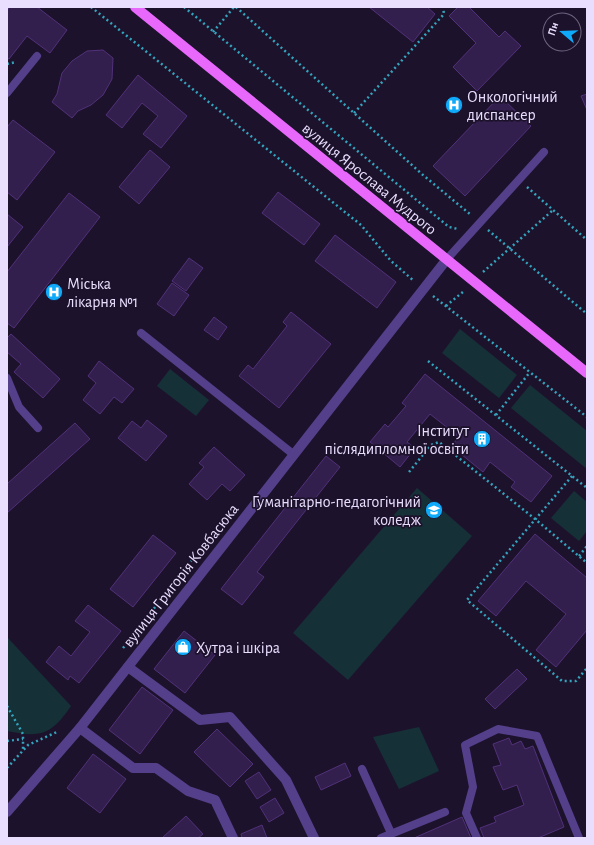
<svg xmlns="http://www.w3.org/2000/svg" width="594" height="845" font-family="'Alegreya Sans',sans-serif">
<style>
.green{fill:#153036}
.building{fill:#331f4d;stroke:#513179}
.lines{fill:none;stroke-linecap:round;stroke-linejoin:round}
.path{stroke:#34a4bd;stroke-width:2.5;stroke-dasharray:2 3;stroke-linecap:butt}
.service{stroke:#543f8a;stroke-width:8}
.minor{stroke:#543f8a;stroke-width:10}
.tertiary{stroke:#543f8a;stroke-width:10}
.primary{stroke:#e868fc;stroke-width:10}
.labels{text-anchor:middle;stroke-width:3.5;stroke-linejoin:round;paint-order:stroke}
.poi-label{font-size:16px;fill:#eadefe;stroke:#1d122c;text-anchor:start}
.street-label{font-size:16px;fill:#eadefe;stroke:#1d122c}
</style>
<rect width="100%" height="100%" fill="#1d122c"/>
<g class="green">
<path d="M460,329L517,375L499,398L442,353Z"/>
<path d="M170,369L209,400L196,416L157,386Z"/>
<path d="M530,385L587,431V469L511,408Z"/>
<path d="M417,488L472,536L348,680L293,633Z"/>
<path d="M574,491L587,502V531L579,541L551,518Z"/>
<path d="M7,637L71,706C51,735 41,738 7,731Z"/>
<path d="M419,727L439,771L399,789L373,737Z"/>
</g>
<g class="building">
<path d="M10,7H37L67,30L50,53L27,36L9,59L7,58V10Z"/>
<path d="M369,7H427L435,14L413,42Z"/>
<path d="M458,7H469L499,37L505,31L521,46L477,91L453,67L476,43L449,16Z"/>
<path d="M103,50L113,58L112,79L103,95L91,105L78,111L72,118L52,102L57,94L62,73L72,61L87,51Z"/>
<path d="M138,75L187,116L161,148L143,134L158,116L142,103L122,128L106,115Z"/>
<path d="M587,94V110L581,96Z"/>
<path d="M500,96L531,126L465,196L433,166Z"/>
<path d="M13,120L55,152L17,200L7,192V127Z"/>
<path d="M150,150L170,167L139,204L119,187Z"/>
<path d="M278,192L320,224L304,245L262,213Z"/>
<path d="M69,193L100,217L14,328L7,323V272Z"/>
<path d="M7,214L23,227L7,247Z"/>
<path d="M335,235L396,282L377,308L315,261Z"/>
<path d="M189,258L203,268L186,291L172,281Z"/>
<path d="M172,283L189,295L174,316L157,304Z"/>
<path d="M291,312L331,344L279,408L239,376L248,365L253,369L287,326L283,322Z"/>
<path d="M214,317L227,327L218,340L204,330Z"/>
<path d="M11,334L60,379L43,398L14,372L21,364L7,352V338Z"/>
<path d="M99,361L134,389L122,403L114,397L100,414L83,400L96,383L88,376Z"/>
<path d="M425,374L552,476L531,502L511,487L515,482L490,462L483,472L451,446L459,437L430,414L407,442L415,448L400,467L370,442L385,424L388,427L406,406L402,403Z"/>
<path d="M147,420L167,436L146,461L118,438L132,421L141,428Z"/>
<path d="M75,423L90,439L7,513V484Z"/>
<path d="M214,447L245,475L230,491L222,484L207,500L189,484L204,467L199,463Z"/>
<path d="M326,456L340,467L257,572L264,577L242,605L221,589Z"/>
<path d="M535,534L587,578V630L556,667L536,650L566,614L526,581L496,616L478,601Z"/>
<path d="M153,535L176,553L133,607L110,589Z"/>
<path d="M88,605L121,631L79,683L70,676L68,680L46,662L59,646L71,656L90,632L75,621Z"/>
<path d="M184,631L215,655L185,693L154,669Z"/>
<path d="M517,669L527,679L495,709L485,699Z"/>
<path d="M142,687L173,710L140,754L109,730Z"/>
<path d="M217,729L253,764L230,787L194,752Z"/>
<path d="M509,738L512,745L521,741L525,749L533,746L564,827L538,838H484L480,828L496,822L494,817L524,805L517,785L503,790L493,767L501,765L493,744Z"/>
<path d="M93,754L126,779L100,813L67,788Z"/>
<path d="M345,763L351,776L321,790L315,777Z"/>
<path d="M259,772L271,790L257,799L245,781Z"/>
<path d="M275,798L284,813L269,822L260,807Z"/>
<path d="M186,816L203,834L198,838H162Z"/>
<path d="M462,817L471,838H414Z"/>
<path d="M262,825L267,838H242L241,834Z"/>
</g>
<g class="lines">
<g class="path">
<path d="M91,7L361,225L391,261L414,281"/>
<path d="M184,7L449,227L458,229"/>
<path d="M236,7L423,175L471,215"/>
<path d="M213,32L234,7"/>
<path d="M7,64L16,62"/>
<path d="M354,113L444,14L443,7"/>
<path d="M527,187L587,240"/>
<path d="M488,230L587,314"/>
<path d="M483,272L553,210"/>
<path d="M433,296L587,417"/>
<path d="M446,306L464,291"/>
<path d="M428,361L587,488"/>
<path d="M496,415L530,372"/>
<path d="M409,472L431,445L439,442L535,519L587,563"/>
<path d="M572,476L467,600L562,681H576L587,668"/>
<path d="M579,556L587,546"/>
<path d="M123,648L232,509"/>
<path d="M7,706L23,734V751"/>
<path d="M7,741L23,739"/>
<path d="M7,768L28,745L57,732"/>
</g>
<g class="service">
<path d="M7,93L37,56"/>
<path d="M447,259L544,152"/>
<path d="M141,333L293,454"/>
<path d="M7,378L19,407L38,428"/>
<path d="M362,769L391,833"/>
<path d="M381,838L445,812"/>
<path d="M477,838L466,813L473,787L465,745L498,729L537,736L579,838"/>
</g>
<g class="minor">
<path d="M128,667L200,720L230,717L286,780L314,838"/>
<path d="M80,728L133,768H156L188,791L215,800L233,838"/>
</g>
<path class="tertiary" d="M7,812L80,728L447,259"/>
<path class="primary" d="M135,7L587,373"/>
</g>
<defs>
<symbol id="hospital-disc" viewBox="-11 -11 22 22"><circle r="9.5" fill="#0faafa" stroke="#1d122c"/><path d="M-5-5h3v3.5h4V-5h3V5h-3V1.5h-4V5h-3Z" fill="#fff"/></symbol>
<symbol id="building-disc" viewBox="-11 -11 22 22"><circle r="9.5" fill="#0faafa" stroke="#1d122c"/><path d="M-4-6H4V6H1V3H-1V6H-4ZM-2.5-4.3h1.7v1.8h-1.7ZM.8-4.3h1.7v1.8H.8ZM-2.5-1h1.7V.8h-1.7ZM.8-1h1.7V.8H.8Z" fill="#fff"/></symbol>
<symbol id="university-disc" viewBox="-11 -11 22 22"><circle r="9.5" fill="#0faafa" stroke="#1d122c"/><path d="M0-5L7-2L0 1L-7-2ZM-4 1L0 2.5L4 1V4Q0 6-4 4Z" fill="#fff"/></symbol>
<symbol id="shop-disc" viewBox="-11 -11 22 22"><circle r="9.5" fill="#0faafa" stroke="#1d122c"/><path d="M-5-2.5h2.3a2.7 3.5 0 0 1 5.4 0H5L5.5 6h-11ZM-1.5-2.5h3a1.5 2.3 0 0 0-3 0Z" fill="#fff"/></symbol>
</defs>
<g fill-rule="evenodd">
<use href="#hospital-disc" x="444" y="95" width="20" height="20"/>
<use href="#hospital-disc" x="44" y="282" width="20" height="20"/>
<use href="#building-disc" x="472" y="429" width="20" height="20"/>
<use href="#university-disc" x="424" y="500" width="20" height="20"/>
<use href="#shop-disc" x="173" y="637" width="20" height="20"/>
</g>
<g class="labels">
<g class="poi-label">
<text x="467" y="102">Онкологічний<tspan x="467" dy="18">диспансер</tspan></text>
<text x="67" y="289">Міська<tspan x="67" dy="18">лікарня №1</tspan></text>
<text x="469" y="436" text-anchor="end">Інститут<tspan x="469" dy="18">післядипломної освіти</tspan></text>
<text x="421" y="507" text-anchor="end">Гуманітарно-педагогічний<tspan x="421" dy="18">коледж</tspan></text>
<text x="196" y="653">Хутра і шкіра</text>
</g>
<g class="street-label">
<text transform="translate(370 178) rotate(39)" y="6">вулиця Ярослава Мудрого</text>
<text transform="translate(180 575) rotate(-52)" y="6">вулиця Григорія Ковбасюка</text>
</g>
</g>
<rect width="594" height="845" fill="none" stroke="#eadefe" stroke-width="16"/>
<g transform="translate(562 32) rotate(289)"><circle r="19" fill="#1d122c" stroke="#6f6480"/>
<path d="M0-3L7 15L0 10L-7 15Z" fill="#0faafa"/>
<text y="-6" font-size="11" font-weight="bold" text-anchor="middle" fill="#eadefe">Пн</text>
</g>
</svg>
